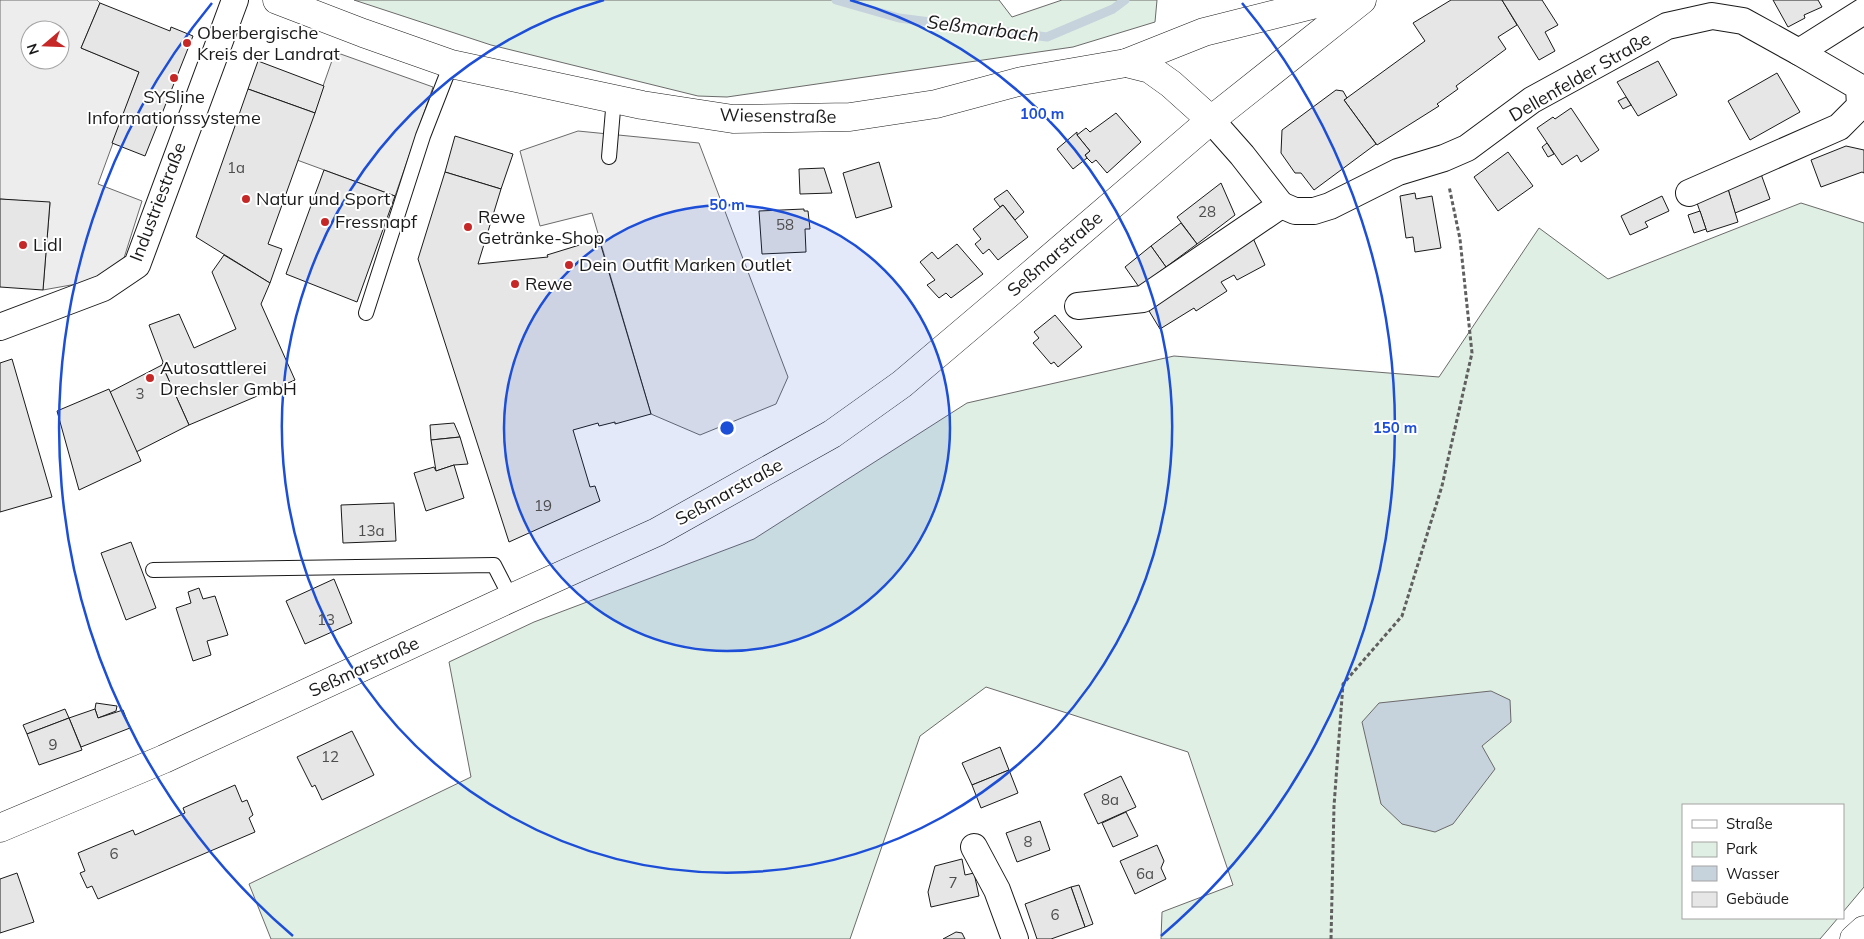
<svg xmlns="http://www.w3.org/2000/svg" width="1864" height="939" font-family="Mulish,sans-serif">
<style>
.green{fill:#e0efe3;stroke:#6a6a6a}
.parking{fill:#ededed;stroke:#6a6a6a;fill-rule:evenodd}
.water{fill:#c6d2dc;stroke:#6a6a6a}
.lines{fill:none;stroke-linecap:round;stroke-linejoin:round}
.stream{stroke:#c6d2dc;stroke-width:9}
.building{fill:#e6e6e6;stroke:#1a1a1a}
.lane-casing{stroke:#1a1a1a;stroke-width:16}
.street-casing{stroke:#1a1a1a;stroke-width:28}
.secondary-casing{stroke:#1a1a1a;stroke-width:29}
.path{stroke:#5f5f5f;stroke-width:3;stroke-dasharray:4 2.5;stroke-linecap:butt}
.lane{stroke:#fff;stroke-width:14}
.street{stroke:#fff;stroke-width:26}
.secondary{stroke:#fff;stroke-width:28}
.ring{fill:none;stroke:#1d4ed8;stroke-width:2.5}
.poi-dot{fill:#c62828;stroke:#fff;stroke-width:2}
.labels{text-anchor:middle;stroke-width:4;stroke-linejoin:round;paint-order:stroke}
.number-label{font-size:15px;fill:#4d4d4d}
.poi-label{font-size:18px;fill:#1a1a1a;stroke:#fff;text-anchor:start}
.street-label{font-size:18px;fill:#1a1a1a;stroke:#fff}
.water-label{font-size:19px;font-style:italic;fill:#1a1a1a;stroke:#fff}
.centre{fill:#1d4ed8;stroke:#fff;stroke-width:2.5}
.ring-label{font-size:15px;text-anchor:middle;font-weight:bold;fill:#1d4ed8;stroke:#fff;stroke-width:4;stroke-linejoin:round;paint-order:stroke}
</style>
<rect width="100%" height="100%" fill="#fff"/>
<g class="green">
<path d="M354,0H999L1012,17L1062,0H1157L1155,22L1073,47L727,97L698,96L491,45Z"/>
<path d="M1801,203L1864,223V887L1843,912V805H1683V918H1838L1820,939H1161L1162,912L1233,885L1188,752L986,687L920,736L850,939H271L249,884L471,777L449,662L534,622L754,539L967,403L1174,356L1439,377L1539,228L1608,279Z"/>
</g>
<g class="parking">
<path d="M0,0H97L100,3L81,48L139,72L98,184L142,201L124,258L99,280L43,290L50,203L0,199ZM30,30H60V60H30Z"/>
<path d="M335,52L433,87L395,196L297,160Z"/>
<path d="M578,131L699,143L788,377L776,404L700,435L651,414L592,213L540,226L520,151Z"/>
</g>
<path class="water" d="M1491,691L1510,700L1511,722L1482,746L1495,769L1453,824L1435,832L1402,824L1381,804L1362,722L1379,703Z"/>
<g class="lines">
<path class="stream" d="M836,0L899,18L1047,37L1113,9L1125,0"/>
</g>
<g class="building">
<path d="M1451,0H1502L1517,25L1498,37L1506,49L1456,86L1458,89L1437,104L1439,106L1377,145L1344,100L1425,41L1413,23Z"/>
<path d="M1502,0H1542L1558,25L1545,32L1555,51L1539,60Z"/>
<path d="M1773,0H1818L1822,7L1804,15L1805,18L1788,27Z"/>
<path d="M100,3L170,31L171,27L193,36L145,156L112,143L139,72L81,48Z"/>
<path d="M258,61L324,86L315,113L248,89Z"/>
<path d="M1658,61L1677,95L1638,116L1617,82Z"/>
<path d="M1777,73L1800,112L1750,140L1728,101Z"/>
<path d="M248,89L315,113L268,244L282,249L270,283L196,237Z"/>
<path d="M1336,90L1343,91L1347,98L1344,100L1376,144L1314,190L1301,173H1295L1281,153L1282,130Z"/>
<path d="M1626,97L1631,105L1623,109L1618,101Z"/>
<path d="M1571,108L1599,150L1581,162L1577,155L1562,165L1537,128L1553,117L1555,119Z"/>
<path d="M1116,113L1141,142L1107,173L1096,160L1092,163L1087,158L1085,155L1090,151L1077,135L1086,128L1090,132Z"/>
<path d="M1077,132V135L1090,151L1085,155L1087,158L1073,169L1057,149Z"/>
<path d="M455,136L513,154L501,189L445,172Z"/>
<path d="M1547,143L1554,154L1548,157L1542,147Z"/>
<path d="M1846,146L1864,150V173L1862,172L1821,187L1811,160Z"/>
<path d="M1508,152L1533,186L1498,211L1474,177Z"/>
<path d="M879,162L892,207L856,218L843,173Z"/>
<path d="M824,168L832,193L800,194L799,169Z"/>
<path d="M324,170L395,196L357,302L286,274Z"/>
<path d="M445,172L501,189L478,264L548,257L547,255L599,239L651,414L615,424V422L599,426L598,423L573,430L590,487L595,486L600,501L509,542L418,259Z"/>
<path d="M1761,174L1770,199L1735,213L1728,189Z"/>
<path d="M1221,183L1235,215L1197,244L1177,217Z"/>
<path d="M1728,189L1738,222L1707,232L1696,200Z"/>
<path d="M1007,190L1024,212L1015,220L1003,205L1000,207L994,199Z"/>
<path d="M1415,193L1416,199L1432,196L1441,248L1415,252L1413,237L1406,238L1400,196Z"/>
<path d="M1662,196L1669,211L1645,222L1648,227L1630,235L1621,216Z"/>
<path d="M0,199L50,202L43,290L0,287Z"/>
<path d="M1003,205L1028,237L998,260L989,249L983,254L975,244L981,239L973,229Z"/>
<path d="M804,209V211H808L810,229H805L806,252L762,254L759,211Z"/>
<path d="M1700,211L1706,229L1694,233L1688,215Z"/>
<path d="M1181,223L1197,244L1166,267L1151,246Z"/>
<path d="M1253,238L1265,265L1237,280L1234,275L1221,282L1227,291L1196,311L1194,308L1160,329L1146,306Z"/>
<path d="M957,244L983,274L951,298L946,293L939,298L927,285L935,280L920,262L932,252L938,259Z"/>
<path d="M1151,246L1166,267L1139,287L1125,267Z"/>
<path d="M224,255L270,283L261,304L295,380L189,425L162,365L163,362L149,325L179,314L194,348L236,329L212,272Z"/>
<path d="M1055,315L1082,347L1058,367L1054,362L1051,364L1033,343L1039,338L1034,332Z"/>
<path d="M12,359L52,497L0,512V363Z"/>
<path d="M162,365L189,425L136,452L110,392Z"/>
<path d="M109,389L141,461L79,490L57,411Z"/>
<path d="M454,423L460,437L431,440L430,425Z"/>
<path d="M460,437L468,464L454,465L436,471L431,440Z"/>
<path d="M454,465L464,498L426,511L414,473L434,467L436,471Z"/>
<path d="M394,503L396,541L343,543L341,505Z"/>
<path d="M131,542L156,608L126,620L101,553Z"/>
<path d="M334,579L352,623L305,644L286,601Z"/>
<path d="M199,588L203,599L215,596L228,635L207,641L211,655L193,661L176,608L191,603L188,592Z"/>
<path d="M96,703L117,706L116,711L98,718L95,709Z"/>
<path d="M65,709L69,718L27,734L23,725Z"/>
<path d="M95,709L98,718L123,710L130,728L81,747L69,718Z"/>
<path d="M69,718L82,750L39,765L27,734Z"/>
<path d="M352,731L374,775L322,800L315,785L312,787L297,757Z"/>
<path d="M1000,747L1009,770L972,785L962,763Z"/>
<path d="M1009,770L1018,793L981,808L972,785Z"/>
<path d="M1121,776L1136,807L1098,824L1084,794Z"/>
<path d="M235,785L242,802L247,800L253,815L249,818L255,832L98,899L92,886L87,888L80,873L85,871L78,853L133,830L135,835L185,813L183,808Z"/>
<path d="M1126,812L1138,836L1113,847L1102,823Z"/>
<path d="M1040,821L1050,850L1017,862L1006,833Z"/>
<path d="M1157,845L1164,861L1161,868L1166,879L1135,894L1120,861Z"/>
<path d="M962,859L965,875L974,873L979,896L931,907L928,892L935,866Z"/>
<path d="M17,873L34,922L0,933V879Z"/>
<path d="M1079,885L1093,924L1085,927L1071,887Z"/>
<path d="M1071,887L1085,927L1051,939H1037L1025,904Z"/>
<path d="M956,932L962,933L965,939H943Z"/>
</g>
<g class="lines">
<defs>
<g id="lane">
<path d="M609,157L614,98"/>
<path d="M366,313L423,136L451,64"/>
<path d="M153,570L494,565L511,598"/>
</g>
<g id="street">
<path d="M1689,193L1839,127L1860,106L1859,87L1799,52"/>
<path d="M1281,205L1295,211H1314L1330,206L1398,172L1444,158L1467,148L1532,100L1667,26L1712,16L1743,21L1799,52L1864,11"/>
<path d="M1078,306L1143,299L1281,205L1242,155L1211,120"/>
<path d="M0,327L103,288L137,265L235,0"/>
<path d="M974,847L997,890L1015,939"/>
</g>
<g id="secondary">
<path d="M277,0L363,33L451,64L642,105L733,119L850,117L936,104L1022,81L1126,63L1150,69L1171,84L1211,120"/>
<path d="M1126,63L1204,32L1332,0"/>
<path d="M0,828L164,759L511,598L657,532L832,434L902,384L1007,295L1211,120L1362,0"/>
<path d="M1854,939L1864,930"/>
</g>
</defs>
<use href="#lane" class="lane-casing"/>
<use href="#street" class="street-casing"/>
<use href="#secondary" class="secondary-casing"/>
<path class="path" d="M1331,939L1334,806L1343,684L1402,616L1442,486L1472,353L1460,239L1449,186"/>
<use href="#lane" class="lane"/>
<use href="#street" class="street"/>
<use href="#secondary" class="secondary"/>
</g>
<circle cx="727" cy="428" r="223" fill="#1d4ed8" fill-opacity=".12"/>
<g class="ring">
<circle cx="727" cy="428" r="223"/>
<path d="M850 0A445 445 0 1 1 604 0"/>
<path d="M293 936A668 668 0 0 1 212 3M1242 3A668 668 0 0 1 1161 936"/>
</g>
<g class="poi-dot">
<circle cx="187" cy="43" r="5"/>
<circle cx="174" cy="78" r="5"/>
<circle cx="246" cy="199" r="5"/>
<circle cx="325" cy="222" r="5"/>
<circle cx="468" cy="227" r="5"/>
<circle cx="23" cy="245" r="5"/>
<circle cx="569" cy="265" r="5"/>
<circle cx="515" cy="284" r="5"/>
<circle cx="150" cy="378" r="5"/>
</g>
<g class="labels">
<g class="number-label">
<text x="236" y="173">1a</text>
<text x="1207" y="217">28</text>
<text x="785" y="230">58</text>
<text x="140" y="399">3</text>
<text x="543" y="511">19</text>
<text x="371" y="536">13a</text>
<text x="326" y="625">13</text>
<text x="53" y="750">9</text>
<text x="330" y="762">12</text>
<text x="1110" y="805">8a</text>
<text x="1028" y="847">8</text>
<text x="114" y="859">6</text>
<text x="1145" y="879">6a</text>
<text x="953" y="888">7</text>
<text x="1055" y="920">6</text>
</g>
<g class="poi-label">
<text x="197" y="39">Oberbergische<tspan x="197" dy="21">Kreis der Landrat</tspan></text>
<text x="174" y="103" text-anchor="middle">SYSline<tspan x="174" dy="21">Informationssysteme</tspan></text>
<text x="256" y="205">Natur und Sport</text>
<text x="478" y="223">Rewe<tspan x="478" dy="21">Getränke-Shop</tspan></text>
<text x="335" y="228">Fressnapf</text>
<text x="33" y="251">Lidl</text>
<text x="579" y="271">Dein Outfit Marken Outlet</text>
<text x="525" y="290">Rewe</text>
<text x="160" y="374">Autosattlerei<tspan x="160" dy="21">Drechsler GmbH</tspan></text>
</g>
<g class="street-label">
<text transform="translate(1580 77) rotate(-30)" y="6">Dellenfelder Straße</text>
<text transform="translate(778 116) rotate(1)" y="6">Wiesenstraße</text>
<text transform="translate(158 202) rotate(-69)" y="6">Industriestraße</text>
<text transform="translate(1055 254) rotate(-41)" y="6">Seßmarstraße</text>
<text transform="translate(729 492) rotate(-29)" y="6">Seßmarstraße</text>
<text transform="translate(364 667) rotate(-25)" y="6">Seßmarstraße</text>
</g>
<g class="water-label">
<text transform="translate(983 28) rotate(7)" y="7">Seßmarbach</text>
</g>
</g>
<circle cx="727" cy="428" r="8" class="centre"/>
<g class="ring-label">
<text x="1042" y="119">100 m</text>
<text x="727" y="210">50 m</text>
<text x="1395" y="433">150 m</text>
</g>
<rect x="1682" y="804" width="162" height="115" fill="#ffffff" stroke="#a3a3a3"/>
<rect x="1692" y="820" width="25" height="8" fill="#ffffff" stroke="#a3a3a3"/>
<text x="1726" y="829" font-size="15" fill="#1a1a1a">Straße</text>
<rect x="1692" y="842" width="25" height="15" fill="#e0efe3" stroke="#a3a3a3"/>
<text x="1726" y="854" font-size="15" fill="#1a1a1a">Park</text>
<rect x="1692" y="866" width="25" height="15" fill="#c6d2dc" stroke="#a3a3a3"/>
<text x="1726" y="879" font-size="15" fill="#1a1a1a">Wasser</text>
<rect x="1692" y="892" width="25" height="15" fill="#e6e6e6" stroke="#a3a3a3"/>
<text x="1726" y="904" font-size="15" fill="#1a1a1a">Gebäude</text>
<g transform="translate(45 45) rotate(251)"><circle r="24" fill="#ffffff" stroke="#a3a3a3"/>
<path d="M0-4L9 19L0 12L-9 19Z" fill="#c62828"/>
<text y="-8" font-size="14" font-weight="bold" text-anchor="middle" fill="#1a1a1a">N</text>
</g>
</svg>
